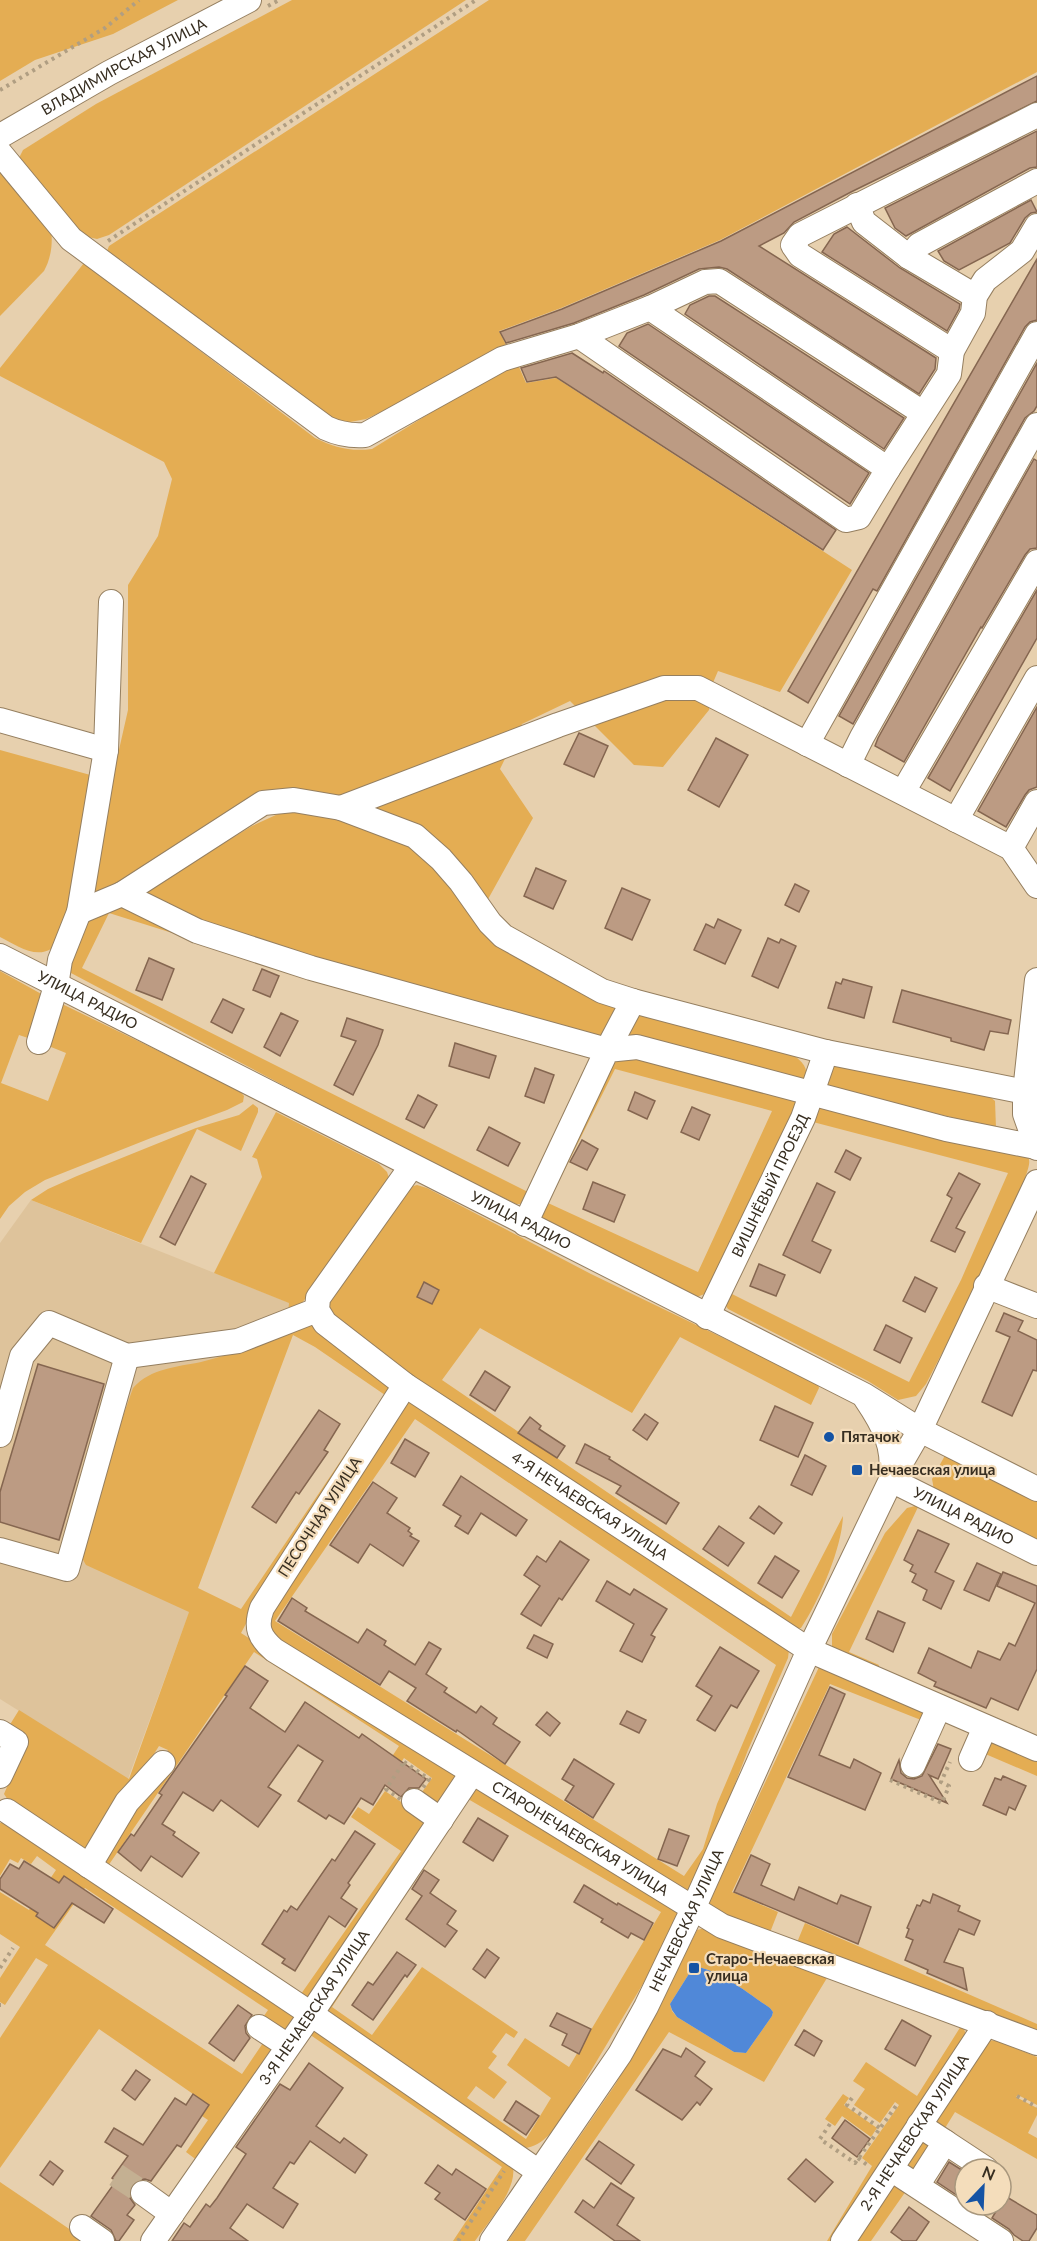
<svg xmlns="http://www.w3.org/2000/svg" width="1037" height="2241" font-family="Lato,sans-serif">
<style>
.built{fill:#dec39b}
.green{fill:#e4ad53;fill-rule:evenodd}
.water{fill:#5088d8}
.building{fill:#bc9b83;stroke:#856650;stroke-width:1.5}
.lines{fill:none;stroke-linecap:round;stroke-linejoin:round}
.minor-tunnel{stroke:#c4b092;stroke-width:24;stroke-dasharray:24 12;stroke-linecap:butt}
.minor-casing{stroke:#957f60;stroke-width:26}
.path{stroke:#b09e82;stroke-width:4;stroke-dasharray:3 4.5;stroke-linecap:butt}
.minor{stroke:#fff;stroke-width:24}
.poi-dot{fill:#1553a4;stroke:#f4ddbb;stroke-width:2}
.labels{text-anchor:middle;stroke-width:4.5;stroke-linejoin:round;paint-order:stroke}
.street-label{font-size:15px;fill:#372e21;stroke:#f4ddbb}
.poi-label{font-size:15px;font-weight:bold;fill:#372e21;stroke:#f4ddbb;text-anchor:start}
</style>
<rect width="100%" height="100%" fill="#e7d0ae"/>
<path class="built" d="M31,1200L290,1303L286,1332L198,1588L128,1779L0,1699V1243Z"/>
<g class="green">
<path d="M0,0H178L113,34L35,60L0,81Z"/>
<path d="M292,0H466L109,235L97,239L80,235L19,158L23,150L96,104Z"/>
<path d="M489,0H1037V72L720,240L561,308L499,331L509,351L366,419L345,423L331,420L120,259L118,261L107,251L109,246Z"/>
<path d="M0,166L51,229C53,244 51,258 44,271L0,316Z"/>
<path d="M84,263L315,438C334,447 350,452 372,449L516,360L526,383L556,378L852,570L780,692L718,671L712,685L709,710L663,767L634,765L570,701L522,724L500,769L533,818L487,901L454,866L310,793L93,894L99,838L128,710V585L158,536L172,479L164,462L0,376V368Z"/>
<path d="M0,750L94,776C89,803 69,938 51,949C34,959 15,944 0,937Z"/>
<path d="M293,812L325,814L410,842L460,894L624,1003L604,1039L226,934L137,895L252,826L278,814Z"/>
<path d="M125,905L204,943L109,913L82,968L528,1192L521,1204H516L400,1147L71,973C66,961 82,924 93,917C101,911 115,909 125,905Z"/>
<path d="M0,971L45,996L31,1039L19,1035L1,1083L48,1101L66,1053L46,1045L60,1003L239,1090L244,1096L243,1102L227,1110L151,1138L45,1180L25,1192L9,1206L0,1219Z"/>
<path d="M640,1013L790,1053C801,1060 809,1067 806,1081L626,1038Z"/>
<path d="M617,1053L802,1098L707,1293L697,1297L545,1221L541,1214ZM615,1069L772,1111L698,1272L548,1203Z"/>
<path d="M831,1065L989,1096L995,1101L996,1128L819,1085Z"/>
<path d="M813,1100L1020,1149C1034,1158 1029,1164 1025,1179L969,1301L926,1384L916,1396L898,1400L868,1381L728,1309L723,1302L722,1291ZM813,1122L1008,1173L961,1280L909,1382L730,1293Z"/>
<path d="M253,1104L258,1108V1112L241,1151L197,1129L141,1243L31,1200L48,1189L77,1176L196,1128L239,1115Z"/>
<path d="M276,1112L379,1164L387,1172L389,1178L298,1309L288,1314L289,1303L214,1273L262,1177L257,1159L252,1157Z"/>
<path d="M417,1185L427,1188L591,1274L818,1384L819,1388L811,1405L680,1337L632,1413L480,1328L442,1380L791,1617L843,1516C842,1548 819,1601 801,1628H795L403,1375L331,1313L328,1304L410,1187Z"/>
<path d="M304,1323L314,1325L322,1330L389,1381C395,1388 393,1394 390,1402L271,1577L241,1633L459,1776L313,1997L306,2000L298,1998L98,1863V1858L168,1750L159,1746L90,1855L82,1853L14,1809L4,1794L26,1742L6,1731L19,1710L129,1779L189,1612L86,1565C80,1555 79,1548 81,1536L133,1388C151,1368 177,1367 201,1362C217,1358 234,1353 249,1347C268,1340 284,1324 304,1323ZM293,1335L315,1347L385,1395L241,1609L198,1588ZM254,1652L399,1746L377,1779L386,1785L404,1758L432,1778L420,1795L433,1804L425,1815L412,1806L410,1808L385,1791L369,1814L358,1807L351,1817L401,1851L301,1994L108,1866Z"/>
<path d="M407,1400L789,1650L788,1658L748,1750L707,1857L686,1897L280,1646L268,1628L272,1603ZM415,1419L776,1665L717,1804L703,1849L684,1876L275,1621Z"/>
<path d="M948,1450L1037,1490V1545L934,1490L932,1479Z"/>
<path d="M919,1505L849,1652L879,1665L877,1671L832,1647V1634L885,1533L907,1508Z"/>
<path d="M819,1667L932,1709L926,1722L830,1684L732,1892L778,1912L769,1935L707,1907Z"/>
<path d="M992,1735L1037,1754V1776L983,1753Z"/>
<path d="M472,1783L680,1910L659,1957L565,2114C555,2128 544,2146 525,2148L326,2012ZM468,1799L661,1912L569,2067L525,2038L507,2065L551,2098L526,2139L467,2098L476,2086L494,2099L507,2082L488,2068L497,2056L492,2052L506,2033L514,2038L518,2032L422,1967L372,2035L332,2007Z"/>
<path d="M0,1823H6L296,2017L198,2161L186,2152L208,2120L202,2116L209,2105L99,2029L0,2168V2038L48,1965L36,1958L5,2005L0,2002V1978L20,1947L0,1934V1892L29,1910L56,1870L37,1856L31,1864L21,1858L18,1863L10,1859L0,1876ZM64,1876L82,1888L69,1907L51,1895ZM85,1888L268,2010L253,2032L265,2040L242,2074L45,1945Z"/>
<path d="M805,1923L1037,2024V2038L796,1945Z"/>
<path d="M709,1927L949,2016C962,2022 969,2031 964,2046L838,2241H827L872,2166L862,2158L899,2105L895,2102L880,2123L854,2105L865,2089L853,2081L866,2062L917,2096L961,2026L830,1973L764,2082L669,2032L525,2241H508L615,2085L654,2017L697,1930ZM697,1967C721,1971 749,1994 770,2008L773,2012L772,2016L746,2053L734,2052L677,2017L672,2011L670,2004L692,1969Z"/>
<path d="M310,2026L513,2167C517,2190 488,2222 475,2241H453L502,2167L309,2034L204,2190L197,2186Z"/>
<path d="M988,2040L997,2041L1037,2057V2105L1018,2095L1016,2097L1037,2108V2115L1028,2133L1037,2138V2159L955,2112L906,2191L871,2241H852Z"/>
<path d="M843,2094L849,2098L844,2105L877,2128L871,2137L842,2116L835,2126L825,2119Z"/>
<path d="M0,2182L87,2241H0Z"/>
</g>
<path class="water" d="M697,1967C721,1971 749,1994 770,2008L773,2012L772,2016L746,2053L734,2052L677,2017L672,2010L670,2004L692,1969Z"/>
<g class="building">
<path d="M1037,76V101L851,192L794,222L784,233L759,246L936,358L935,369L919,394L727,269L719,267L699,269L644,295L574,323L506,343L500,332L562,309L721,241Z"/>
<path d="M1037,131V167L1030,168L906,236L895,228L885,208Z"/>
<path d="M1031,200L1037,212L1031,213L1025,218L1010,243L959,270L944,261L938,251Z"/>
<path d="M847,227L900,268L960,304L959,309L947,331L822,252L834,234Z"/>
<path d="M1037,259V320L1030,322L1025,327L877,591L873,589L808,703L788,691Z"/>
<path d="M709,296H715L904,418L884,449L685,314L690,305Z"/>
<path d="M648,324L869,473L850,504L619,346L627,333Z"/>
<path d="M572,353L603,373L604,371L836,530L823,550L556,377L527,382L521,368Z"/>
<path d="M1037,363V406L1034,411L1025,418L853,724L839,716Z"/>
<path d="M1034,459L1037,461V548L1030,549L1025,555L982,628L981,627L904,762L875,746L878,738Z"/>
<path d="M1037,590V638L950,791L928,778Z"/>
<path d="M1037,707V787L1029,790L1025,795L1006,827L978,811Z"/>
<path d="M579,733L608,746L594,777L564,764Z"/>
<path d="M716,738L748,755L719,807L688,790Z"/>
<path d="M536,868L566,881L553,909L524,896Z"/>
<path d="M795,884L809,891L799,912L785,905Z"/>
<path d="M622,888L650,900L632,940L605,928Z"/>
<path d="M718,919L741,930L725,964L694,950L706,924L714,928Z"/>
<path d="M768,938L779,943L781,939L796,946L778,988L752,976Z"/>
<path d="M149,958L174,969L162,1000L136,990Z"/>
<path d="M262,969L279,976L270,997L253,990Z"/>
<path d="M843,979L872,987L864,1018L828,1008L836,982L841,984Z"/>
<path d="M902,990L1011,1020L1008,1034L990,1031L984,1050L951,1041V1038L893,1022Z"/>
<path d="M223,999L244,1009L232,1033L211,1022Z"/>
<path d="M281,1013L298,1021L280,1056L264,1047Z"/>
<path d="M347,1018L383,1030L378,1045L353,1095L334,1085L356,1041L341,1036Z"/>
<path d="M455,1043L496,1056L489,1078L449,1066Z"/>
<path d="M535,1068L554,1075L544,1103L525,1096Z"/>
<path d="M635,1092L655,1101L647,1119L628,1110Z"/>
<path d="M418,1095L437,1105L424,1128L406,1119Z"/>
<path d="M692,1107L710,1115L699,1140L681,1132Z"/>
<path d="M489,1127L520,1143L508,1166L477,1150Z"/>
<path d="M582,1140L598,1149L587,1170L570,1162Z"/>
<path d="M846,1150L861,1158L850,1180L835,1172Z"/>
<path d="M959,1173L980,1184L956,1228L965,1232L955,1252L931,1241L952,1198L947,1195Z"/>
<path d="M191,1176L206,1184L175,1245L160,1237Z"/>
<path d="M593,1182L625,1195L614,1222L583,1209Z"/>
<path d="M817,1183L835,1192L812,1241L831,1250L820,1273L783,1255Z"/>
<path d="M759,1264L785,1275L776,1296L750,1286Z"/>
<path d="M915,1277L937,1288L925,1312L903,1301Z"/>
<path d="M424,1282L439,1290L432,1304L417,1297Z"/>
<path d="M1004,1313L1023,1321L1018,1331L1037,1340V1371L1033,1370L1012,1416L982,1402L1010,1337L996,1331Z"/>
<path d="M886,1325L912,1338L900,1363L874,1350Z"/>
<path d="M38,1364L104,1384L59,1540L0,1522V1492Z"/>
<path d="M485,1371L510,1387L495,1411L470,1395Z"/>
<path d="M775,1406L813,1423L798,1457L760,1440Z"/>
<path d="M319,1410L340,1424L324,1450L328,1452L299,1494L296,1492L276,1523L252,1507Z"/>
<path d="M645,1414L658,1423L647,1440L633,1430Z"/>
<path d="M530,1417L541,1426L539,1429L565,1446L557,1458L518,1433Z"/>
<path d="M405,1439L429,1453L415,1477L391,1463Z"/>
<path d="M585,1444L610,1457L609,1459L679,1503L666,1524L616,1493L621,1486L576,1463Z"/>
<path d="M805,1455L826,1466L812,1495L791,1485Z"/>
<path d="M461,1476L527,1520L516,1536L481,1513L468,1534L455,1526L461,1516L443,1505Z"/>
<path d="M373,1482L397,1498L387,1513L410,1528L408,1531L412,1534L410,1536L419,1541L403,1566L370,1544L358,1563L330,1545Z"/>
<path d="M759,1506L782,1523L774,1534L750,1518Z"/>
<path d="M719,1526L744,1543L728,1566L703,1549Z"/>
<path d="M918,1530L949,1544L935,1572L954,1581L941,1609L923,1600L927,1590L912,1582L916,1574L910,1571L913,1565L904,1560Z"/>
<path d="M560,1541L589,1560L562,1600L559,1598L541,1626L521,1614L540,1586L524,1575L537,1556L546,1562Z"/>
<path d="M775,1556L799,1571L782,1598L758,1583Z"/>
<path d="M977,1563L1001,1574L989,1601L964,1590Z"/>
<path d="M1003,1572L1037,1586V1669L1018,1710L991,1698L986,1708L934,1686L936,1682L918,1673L929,1648L971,1668L978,1651L1000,1660L1009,1643L1015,1646L1035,1603L997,1586Z"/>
<path d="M607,1581L630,1595L634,1589L667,1609L651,1635L655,1637L642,1662L620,1651L634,1624L596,1601Z"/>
<path d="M292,1598L307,1608L305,1611L358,1643L367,1629L386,1641L384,1645L415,1665L429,1642L441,1649L426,1674L447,1688L444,1692L476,1713L481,1706L497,1718L493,1724L520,1742L505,1764L457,1730L456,1732L407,1701L416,1688L389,1671L380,1685L278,1621Z"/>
<path d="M878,1611L905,1623L893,1652L866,1639Z"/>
<path d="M534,1635L553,1644L547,1658L527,1648Z"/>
<path d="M720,1647L759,1671L737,1708L731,1705L715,1731L697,1720L712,1696L696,1686Z"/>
<path d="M245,1666L268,1681L250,1708L285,1732L305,1702L359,1738L362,1734L426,1779L419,1788H409L401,1797L385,1785L373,1805L361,1798L344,1824L329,1815L326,1819L298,1801L323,1761L298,1745L268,1787L281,1795L258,1827L221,1800L213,1811L183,1792L162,1824L175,1832L173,1835L199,1853L182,1877L151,1856L141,1871L118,1852L131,1834L134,1836L162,1795L159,1793L168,1780L227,1696L225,1695Z"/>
<path d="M830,1687L845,1694L819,1755L850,1768L854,1759L881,1773L865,1810L788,1777Z"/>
<path d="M627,1711L646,1720L639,1733L620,1724Z"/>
<path d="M547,1712L560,1723L550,1736L536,1725Z"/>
<path d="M938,1744L951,1749L938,1779L929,1775L947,1803L891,1779L899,1760L901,1773L907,1778L914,1779L922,1776Z"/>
<path d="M574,1759L614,1784L593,1818L565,1800L574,1786L562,1779Z"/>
<path d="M1003,1776L1026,1786L1015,1810L1009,1807L1006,1815L983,1805L995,1778L1001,1780Z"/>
<path d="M478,1818L508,1836L493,1861L463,1842Z"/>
<path d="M669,1829L689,1836L677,1866L658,1859Z"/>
<path d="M355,1831L375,1844L348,1883L350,1885L341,1898L357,1909L345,1927L329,1916L295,1971L282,1963L285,1959L262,1944L284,1910L287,1912L291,1906L297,1910L332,1859L335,1861Z"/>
<path d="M751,1855L770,1864L761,1885L794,1900L799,1887L837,1904L841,1895L871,1907L858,1944L734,1892Z"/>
<path d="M24,1861L59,1883L64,1876L113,1909L104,1923L72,1903L54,1928L36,1916L38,1913L0,1889V1879L10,1864L19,1869Z"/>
<path d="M424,1870L439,1880L430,1893L456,1911L447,1924L457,1931L445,1947L406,1919L422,1896L412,1889Z"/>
<path d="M584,1885L617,1905L618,1903L653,1923L644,1940L631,1933L628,1938L601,1922L603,1919L574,1902Z"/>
<path d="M933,1894L960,1906L958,1911L980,1921L974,1935L959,1929L944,1962L963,1968L967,1990L927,1973L928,1970L905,1960L913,1940L906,1937L909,1929L907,1928L917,1905L920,1906L923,1900L930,1903Z"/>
<path d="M487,1949L499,1958L485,1978L473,1969Z"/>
<path d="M397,1952L416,1965L407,1977L405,1975L373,2020L352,2005L368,1982L373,1985Z"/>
<path d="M238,2005L252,2015L245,2026L246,2033L250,2038L234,2061L209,2043Z"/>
<path d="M557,2013L591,2029L579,2054L562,2045L567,2034L550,2026Z"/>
<path d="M902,2020L931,2036L915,2066L885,2049Z"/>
<path d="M804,2030L822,2041L814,2056L795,2045Z"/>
<path d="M686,2048L705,2062L695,2076L712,2089L700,2105L697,2102L682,2120L636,2090L663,2049L681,2057Z"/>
<path d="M309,2063L343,2088L316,2126L340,2143L344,2138L367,2155L355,2173L310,2141L294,2164L290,2162L273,2188L298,2204L283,2228L247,2204L230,2228L248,2241H172L184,2223L190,2227L206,2204L210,2207L217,2198L246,2154L236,2147L280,2084L290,2090Z"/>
<path d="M136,2070L150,2080L135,2100L122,2090Z"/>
<path d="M193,2094L209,2105L181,2147L177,2145L151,2181L145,2179L138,2180L131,2185L129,2192L130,2198L135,2205L127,2215L134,2220L119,2241H116L111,2230L91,2216L116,2181L112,2178L128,2156L105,2142L114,2128L143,2145L175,2098L186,2105Z"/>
<path d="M516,2101L539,2116L526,2135L504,2120Z"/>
<path d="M845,2120L870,2139L857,2157L832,2138Z"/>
<path d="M599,2141L634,2165L621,2184L586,2159Z"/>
<path d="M806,2159L833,2182L815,2202L788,2179Z"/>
<path d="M50,2161L63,2171L53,2185L40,2175Z"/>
<path d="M949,2162L965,2172V2192L961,2198L937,2182Z"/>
<path d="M438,2165L452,2175L456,2169L486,2189L465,2220L435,2199L440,2193L425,2183Z"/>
<path d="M611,2183L634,2198L617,2225L640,2241H615L575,2212L583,2200L594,2208Z"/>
<path d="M1005,2196L1037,2215V2228L1029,2241H1023L1014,2235L1009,2229L992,2218Z"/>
<path d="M909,2207L929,2222L916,2241H903L891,2232Z"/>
</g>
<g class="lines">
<path class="minor-tunnel" d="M116,2175L143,2193"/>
<defs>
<g id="minor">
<path id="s1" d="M0,136L109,73L249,0"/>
<path d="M0,153L71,239L326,428C339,434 351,436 365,435L502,359L579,336L650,308L888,469L949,374L952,351L973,313L975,296L985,280L1022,251L1037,226"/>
<path d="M857,205L864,222L909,257L975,296"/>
<path d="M909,257L919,245L1037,181"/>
<path d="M650,308L705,282L719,281L923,413"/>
<path d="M579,336L846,520L859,517L888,469"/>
<path d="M952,351L800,255L793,245L800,235L1037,115"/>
<path d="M0,720L106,750"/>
<path d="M807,744L1037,334"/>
<path d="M848,765L862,737L1037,425"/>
<path d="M903,792L1037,562"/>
<path d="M341,808L558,725L664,688H698L1011,848L1037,886"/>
<path d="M956,820L1037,678"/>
<path d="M1011,848L1037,802"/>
<path d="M122,894L263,803L294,800L341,808L415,836L441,859L461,882L490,923L503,936L602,991L633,1001"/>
<path d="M79,912L122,894L197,931L311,968L607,1050L633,1001L826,1052L1025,1092"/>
<path id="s2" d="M0,956L864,1395L920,1430L1037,1489"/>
<path d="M1037,980L1025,1092V1114L1037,1148"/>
<path d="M39,1042L56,986L60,960L79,912L106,750L111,602"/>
<path id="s3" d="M411,1167L318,1298L317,1310L325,1323L405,1385L809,1650L1037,1749"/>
<path d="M525,1224L607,1050L637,1047L946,1129L1036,1147"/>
<path d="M986,1286L1037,1306"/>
<path id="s4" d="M707,1317L803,1118L826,1052"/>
<path id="s5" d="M405,1385L262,1608C255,1627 259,1637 274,1650L722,1926L1037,2043"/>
<path d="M866,1399C883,1424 895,1446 891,1477"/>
<path d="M0,1435L22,1356L49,1323L127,1356L238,1341L317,1310"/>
<path id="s6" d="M891,1480L1037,1553"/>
<path d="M0,1550L67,1569L127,1356"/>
<path d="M0,1732L16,1742L0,1776"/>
<path d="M971,1759L985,1727"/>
<path d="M913,1765L939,1707"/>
<path d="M414,1801L441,1820"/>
<path d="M7,1811L311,2014L539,2172"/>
<path d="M89,1866L127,1802L163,1763"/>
<path d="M259,2027L288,2046"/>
<path d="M919,2125L945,2142L922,2178"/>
<path d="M945,2142L986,2169"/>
<path d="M891,2169L1001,2241"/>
<path d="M143,2193L172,2214"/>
<path d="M82,2227L102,2241"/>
<path id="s7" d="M153,2241L311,2014L472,1773"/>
<path id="s8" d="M492,2241L620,2054L646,2007L693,1909L809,1650L891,1480L920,1430L1037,1182"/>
<path id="s9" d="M843,2241L987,2023"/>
</g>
</defs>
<use href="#minor" class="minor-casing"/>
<g class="path">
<path d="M268,6L279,0"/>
<path d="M0,90L105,28L139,0"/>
<path d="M108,241L476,0"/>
<path d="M404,1762L429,1779L410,1806L386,1789Z"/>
<path d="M890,1780L942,1803L949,1786L941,1782L950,1762"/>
<path d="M0,1968L13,1948"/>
<path d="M0,2005H1"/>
<path d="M1017,2096L1037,2107"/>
<path d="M852,2098L847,2105L880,2128"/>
<path d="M830,2124L820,2139L855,2163L896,2106"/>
<path d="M858,2158L870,2167"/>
<path d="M458,2241L504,2171"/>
</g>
<use href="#minor" class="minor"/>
</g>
<g class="poi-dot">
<circle cx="829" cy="1437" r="6"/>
<rect x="851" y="1464" width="12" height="12" rx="3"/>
<rect x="688" y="1962" width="12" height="12" rx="3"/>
</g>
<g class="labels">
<g class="street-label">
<text dy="5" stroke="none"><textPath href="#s1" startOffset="142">ВЛАДИМИРСКАЯ УЛИЦА</textPath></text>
<text dy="5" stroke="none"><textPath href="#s2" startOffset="98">УЛИЦА РАДИО</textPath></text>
<text dy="5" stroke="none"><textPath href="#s4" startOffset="146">ВИШНЁВЫЙ ПРОЕЗД</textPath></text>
<text dy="5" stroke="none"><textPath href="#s2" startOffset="584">УЛИЦА РАДИО</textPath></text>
<text dy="5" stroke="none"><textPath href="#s3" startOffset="510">4-Я НЕЧАЕВСКАЯ УЛИЦА</textPath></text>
<text transform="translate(320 1517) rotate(-57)" y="5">ПЕСОЧНАЯ УЛИЦА</text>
<text dy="5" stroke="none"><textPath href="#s6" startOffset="81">УЛИЦА РАДИО</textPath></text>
<text dy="5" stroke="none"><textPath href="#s5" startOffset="672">СТАРОНЕЧАЕВСКАЯ УЛИЦА</textPath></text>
<text dy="5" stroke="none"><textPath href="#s8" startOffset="376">НЕЧАЕВСКАЯ УЛИЦА</textPath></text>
<text dy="5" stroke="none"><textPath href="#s7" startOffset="284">3-Я НЕЧАЕВСКАЯ УЛИЦА</textPath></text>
<text dy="5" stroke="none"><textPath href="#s9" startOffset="130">2-Я НЕЧАЕВСКАЯ УЛИЦА</textPath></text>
</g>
<g class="poi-label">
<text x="841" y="1442">Пятачок</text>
<text x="869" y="1475">Нечаевская улица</text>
<text x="706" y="1964">Старо-Нечаевская<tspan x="706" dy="17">улица</tspan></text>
</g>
</g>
<g transform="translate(983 2187) rotate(23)"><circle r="28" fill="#f4ddbb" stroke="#a8977d" stroke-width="1.5"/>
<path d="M0-4.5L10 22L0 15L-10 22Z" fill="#1553a4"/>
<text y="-9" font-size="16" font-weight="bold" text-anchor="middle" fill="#372e21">N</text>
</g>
</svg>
